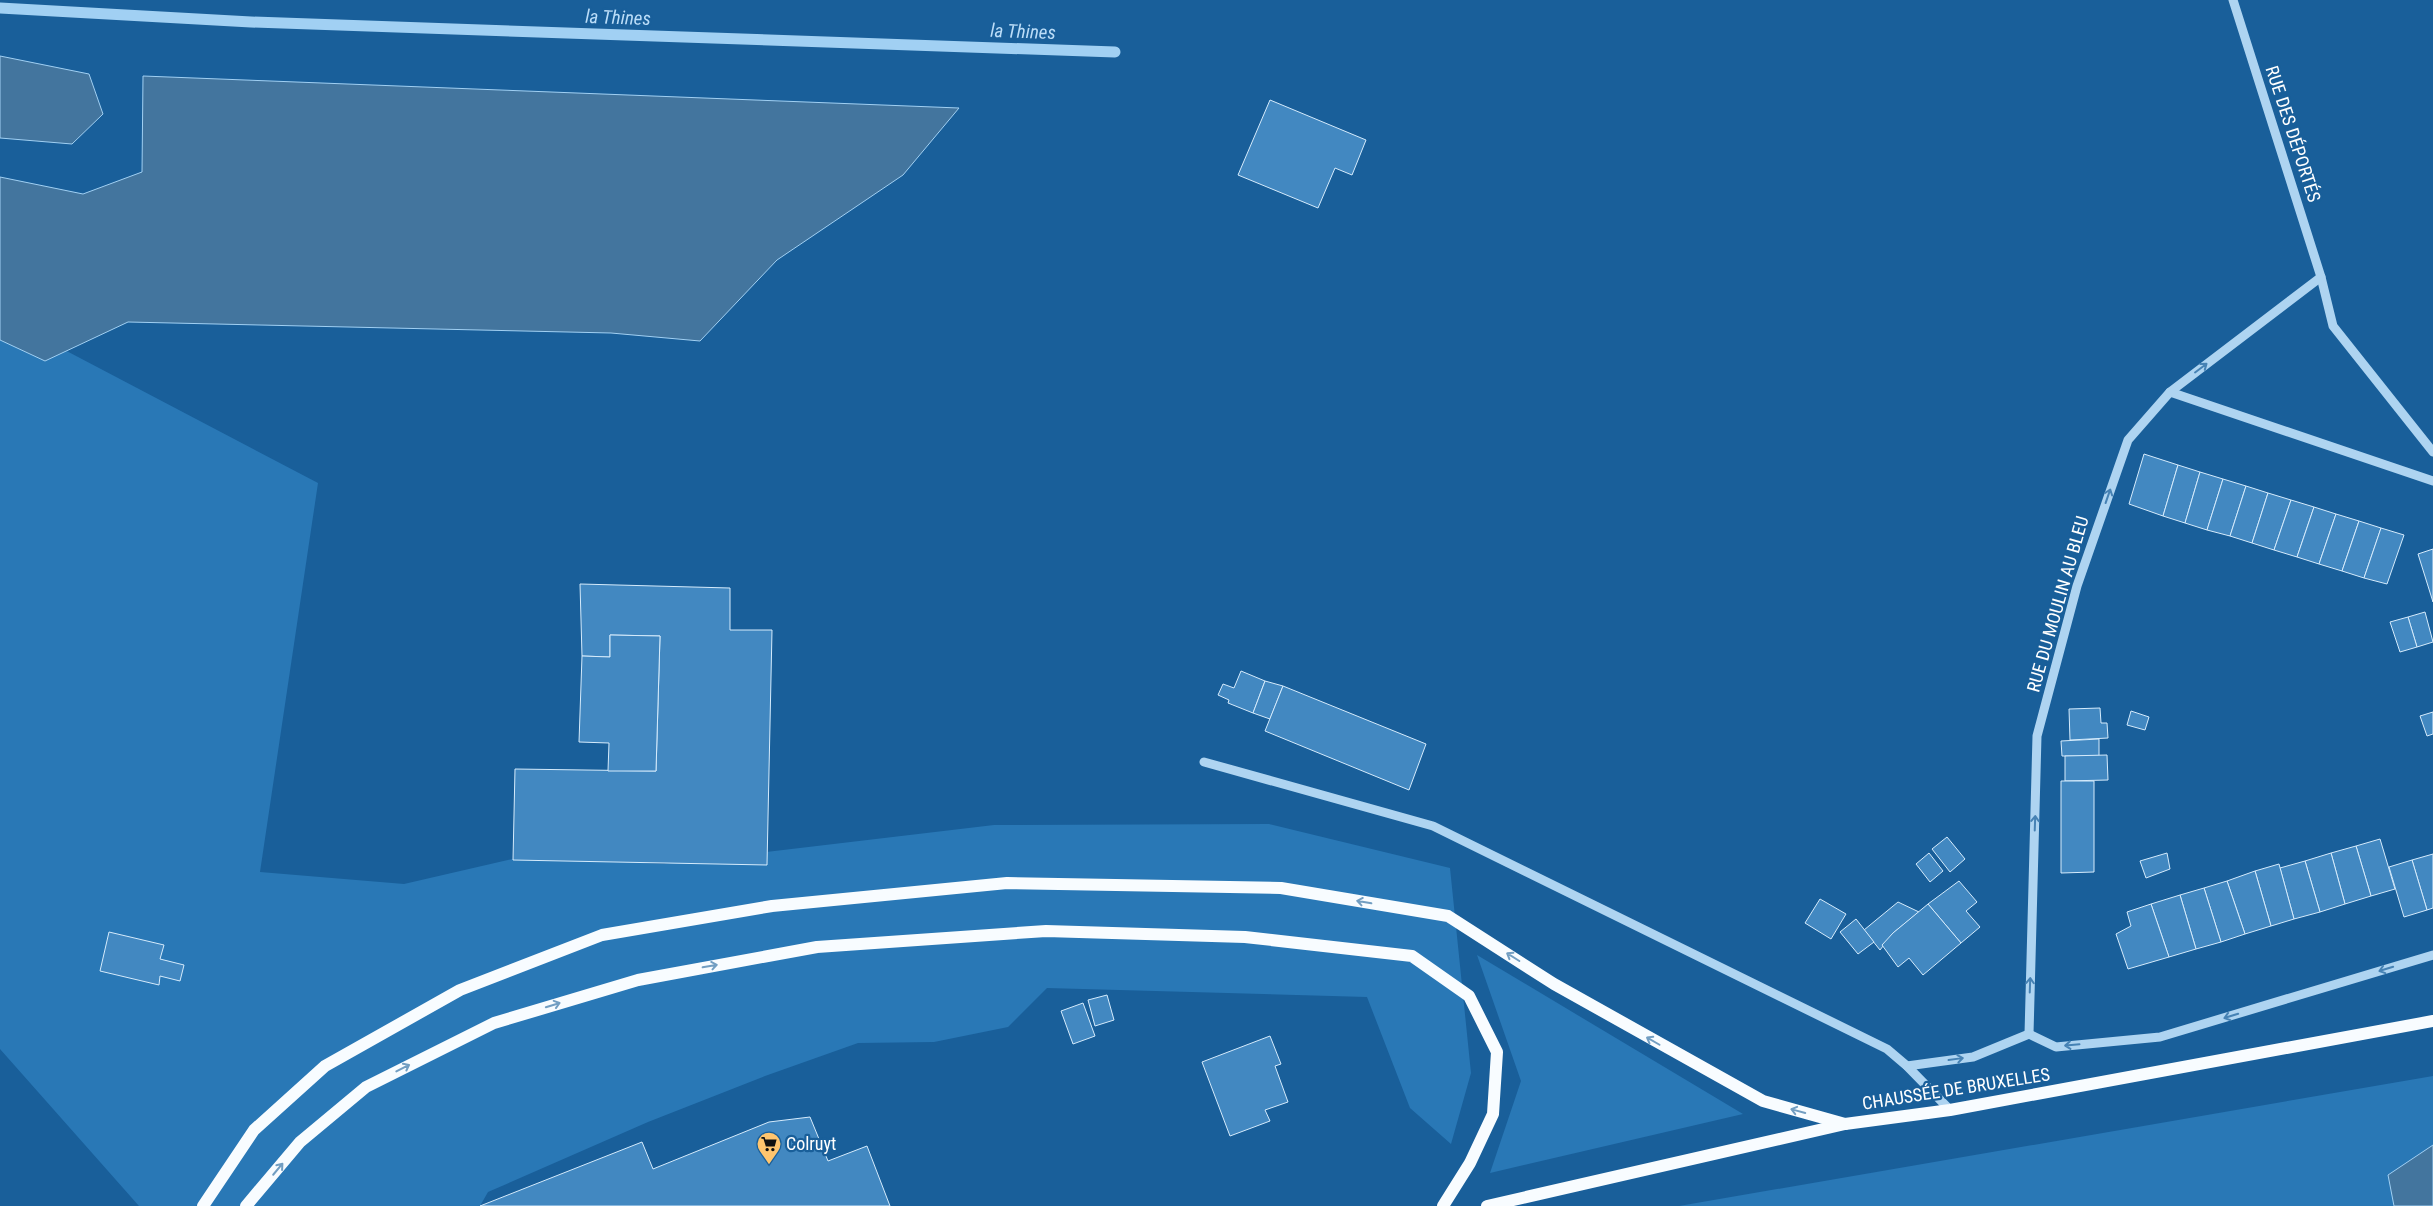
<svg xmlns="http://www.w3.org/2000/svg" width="2433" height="1206" font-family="'Roboto Condensed',sans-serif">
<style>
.green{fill:#2978b6}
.water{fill:#43759e;stroke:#a1d0f3}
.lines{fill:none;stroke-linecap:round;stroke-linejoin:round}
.stream{stroke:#a1d0f3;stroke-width:11}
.building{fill:#4288c1;stroke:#d5ebfc}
.minor{stroke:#aed4f1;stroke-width:9}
.major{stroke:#f8fcff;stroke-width:12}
.oneway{stroke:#4682b4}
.oneway2{stroke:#729ec2}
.labels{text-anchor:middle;stroke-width:4.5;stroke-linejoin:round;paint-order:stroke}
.street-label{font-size:18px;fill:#fff;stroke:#195f9a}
.poi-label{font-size:18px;fill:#fff;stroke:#195f9a;text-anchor:start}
.water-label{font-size:19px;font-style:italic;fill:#bbddf8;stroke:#195f9a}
</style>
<rect width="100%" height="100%" fill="#195f9a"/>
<g class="green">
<path d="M0,316L318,483L260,872L404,884L521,857L664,864L994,825L1269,824L1450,868L1471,1073L1451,1144L1410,1108L1367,997L1047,988L1008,1027L934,1042L858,1043L765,1076L648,1122L488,1192L480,1206H139L0,1049Z"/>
<path d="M1477,955L1743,1114L1490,1173L1521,1081Z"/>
<path d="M2433,1076V1206H1679Z"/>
</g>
<g class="water">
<path d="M0,56L89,74L103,114L72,144L0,138Z"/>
<path d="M143,76L959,108L903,175L777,260L700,341L611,333L128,322L45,361L0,340V177L83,194L142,172Z"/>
<path d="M2433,1145V1206H2394L2388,1175Z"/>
</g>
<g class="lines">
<path class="stream" d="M0,8L251,22L1115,52"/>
</g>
<g class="building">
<path d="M1270,100L1366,140L1352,175L1335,168L1318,208L1238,175Z"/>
<path d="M2144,454L2178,465L2163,516L2129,504Z"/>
<path d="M2178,465L2200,472L2185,523L2163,516Z"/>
<path d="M2200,472L2223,479L2207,530L2185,523Z"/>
<path d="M2223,479L2246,486L2230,536L2207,530Z"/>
<path d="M2246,486L2268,493L2252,543L2230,536Z"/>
<path d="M2268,493L2291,500L2274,550L2252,543Z"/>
<path d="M2291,500L2314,507L2297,557L2274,550Z"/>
<path d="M2314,507L2336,514L2319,564L2297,557Z"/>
<path d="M2336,514L2359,521L2342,571L2319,564Z"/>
<path d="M2359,521L2381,528L2364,578L2342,571Z"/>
<path d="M2381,528L2404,535L2387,584L2364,578Z"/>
<path d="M2433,549V602L2418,554Z"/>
<path d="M580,584L730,588V630H772L767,865L513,860L515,769L656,771L660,636L610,635V657L582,656Z"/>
<path d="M2425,612L2433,642L2417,647L2408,617Z"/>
<path d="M2408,617L2417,647L2400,652L2390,622Z"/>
<path d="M610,635L660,636L656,771H608L609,743L579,742L582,656L610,657Z"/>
<path d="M1241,671L1265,681L1253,713L1228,703L1229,700L1218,695L1223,684L1234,688Z"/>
<path d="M1265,681L1283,686L1270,719L1253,713Z"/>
<path d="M1283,686L1426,744L1409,790L1265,731Z"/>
<path d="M2100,708L2101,723H2107L2108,738L2070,740L2069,709Z"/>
<path d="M2131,711L2149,717L2145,730L2127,725Z"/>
<path d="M2433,712V734L2427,736L2420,716Z"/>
<path d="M2099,739V756H2062L2061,741Z"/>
<path d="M2107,755L2108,780L2065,781V756Z"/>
<path d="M2061,781H2094V872L2061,873Z"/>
<path d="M1947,837L1965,859L1950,872L1932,849Z"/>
<path d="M2380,839L2395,889L2371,896L2356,846Z"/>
<path d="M2356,846L2371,896L2345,904L2331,853Z"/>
<path d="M1929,853L1943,871L1930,882L1916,864Z"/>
<path d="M2167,853L2170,869L2146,878L2140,861Z"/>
<path d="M2331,853L2345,904L2320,912L2305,861Z"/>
<path d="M2433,854V908L2427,910L2412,860Z"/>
<path d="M2412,860L2427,910L2404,917L2389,867Z"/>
<path d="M2305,861L2320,912L2294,919L2280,868Z"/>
<path d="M2279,864L2294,919L2271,926L2255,871Z"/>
<path d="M2255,871L2271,926L2245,934L2227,881Z"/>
<path d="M1959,881L1977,902L1966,911L1980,927L1961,943L1928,904Z"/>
<path d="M2227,881L2245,934L2221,942L2204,888Z"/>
<path d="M2204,888L2221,942L2196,949L2180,895Z"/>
<path d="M2180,895L2196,949L2169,957L2151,904Z"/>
<path d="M1820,899L1846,914L1831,939L1805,923Z"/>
<path d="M1898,902L1919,912L1893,933L1880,950L1864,930Z"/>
<path d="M1928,904L1961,943L1923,975L1909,958L1898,967L1882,945L1893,933Z"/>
<path d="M2151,904L2169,957L2128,969L2116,934L2131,926L2127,912Z"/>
<path d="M1856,919L1874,942L1858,954L1840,932Z"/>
<path d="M109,932L164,945L160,959L184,965L180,981L160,976L159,985L100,971Z"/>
<path d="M1107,995L1114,1020L1095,1026L1088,1000Z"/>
<path d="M1083,1003L1095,1036L1073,1044L1061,1011Z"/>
<path d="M1270,1036L1281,1064L1275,1066L1288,1102L1265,1110L1270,1121L1230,1136L1202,1062Z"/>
<path d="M810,1117L828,1161L867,1146L890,1206H480L642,1142L653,1169L769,1122Z"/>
</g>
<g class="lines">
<g class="minor">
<path d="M2233,0L2321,277L2333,326L2433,452"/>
<path d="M2170,392L2433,481"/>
<path d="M1204,762L1433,826L1887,1049L1907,1066L1950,1110"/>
<path d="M2029,1034L2037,736L2077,586L2128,440L2170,392L2321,277"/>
<path d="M2029,1034L2056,1047L2160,1037L2433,955"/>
<path d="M1907,1066L1973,1057L2029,1034"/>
</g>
<g class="major">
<path d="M203,1206L254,1130L325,1066L460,990L602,935L772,906L1007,883L1281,888L1448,916L1554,984L1763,1101L1845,1124"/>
<path d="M246,1206L300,1142L366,1087L494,1023L638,980L817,947L1046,931L1245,937L1412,956L1469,996L1497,1052L1493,1114L1470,1163L1443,1206"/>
<path d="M1487,1206L1845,1124L1950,1110L2433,1021"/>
</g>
</g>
<defs><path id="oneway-shaft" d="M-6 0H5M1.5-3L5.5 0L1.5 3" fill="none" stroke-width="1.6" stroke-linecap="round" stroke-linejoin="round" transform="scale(1.25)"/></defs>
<g class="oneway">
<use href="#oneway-shaft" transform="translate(2201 368) rotate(-37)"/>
<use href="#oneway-shaft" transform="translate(2108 496) rotate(-71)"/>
<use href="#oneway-shaft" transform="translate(2035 823) rotate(-88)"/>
<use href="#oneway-shaft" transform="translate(2386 969) rotate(163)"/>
<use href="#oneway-shaft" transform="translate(2030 985) rotate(-88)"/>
<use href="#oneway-shaft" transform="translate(2231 1016) rotate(163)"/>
<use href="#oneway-shaft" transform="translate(2072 1045) rotate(175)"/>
<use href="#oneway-shaft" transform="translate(1956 1059) rotate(-8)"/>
</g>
<g class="oneway2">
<use href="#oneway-shaft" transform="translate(1364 902) rotate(-170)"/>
<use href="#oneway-shaft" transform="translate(1513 957) rotate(-148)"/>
<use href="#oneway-shaft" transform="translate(710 966) rotate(-10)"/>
<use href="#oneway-shaft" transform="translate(553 1005) rotate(-17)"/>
<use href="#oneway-shaft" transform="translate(1653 1041) rotate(-150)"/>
<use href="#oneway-shaft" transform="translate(403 1068) rotate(-27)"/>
<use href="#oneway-shaft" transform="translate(1798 1111) rotate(-165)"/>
<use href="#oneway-shaft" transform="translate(278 1169) rotate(-50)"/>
</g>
<defs>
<symbol id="supermarket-pin" viewBox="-11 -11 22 30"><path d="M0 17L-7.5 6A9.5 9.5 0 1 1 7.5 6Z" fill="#ffc56e" stroke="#195f9a"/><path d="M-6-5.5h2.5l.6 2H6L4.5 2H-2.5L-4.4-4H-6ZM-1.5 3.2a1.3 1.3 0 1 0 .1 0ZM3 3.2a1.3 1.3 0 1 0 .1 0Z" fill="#111"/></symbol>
</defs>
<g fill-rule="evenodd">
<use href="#supermarket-pin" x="755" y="1130" width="28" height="38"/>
</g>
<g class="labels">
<g class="street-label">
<text transform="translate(2293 134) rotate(72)" y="6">RUE DES DÉPORTÉS</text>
<text transform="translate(2058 604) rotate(-74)" y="6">RUE DU MOULIN AU BLEU</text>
<text transform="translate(1956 1089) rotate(-9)" y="6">CHAUSSÉE DE BRUXELLES</text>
</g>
<g class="poi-label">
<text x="786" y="1150">Colruyt</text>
</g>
<g class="water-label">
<text transform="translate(618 17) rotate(2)" y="7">la Thines</text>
<text transform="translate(1023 31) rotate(2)" y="7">la Thines</text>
</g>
</g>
</svg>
